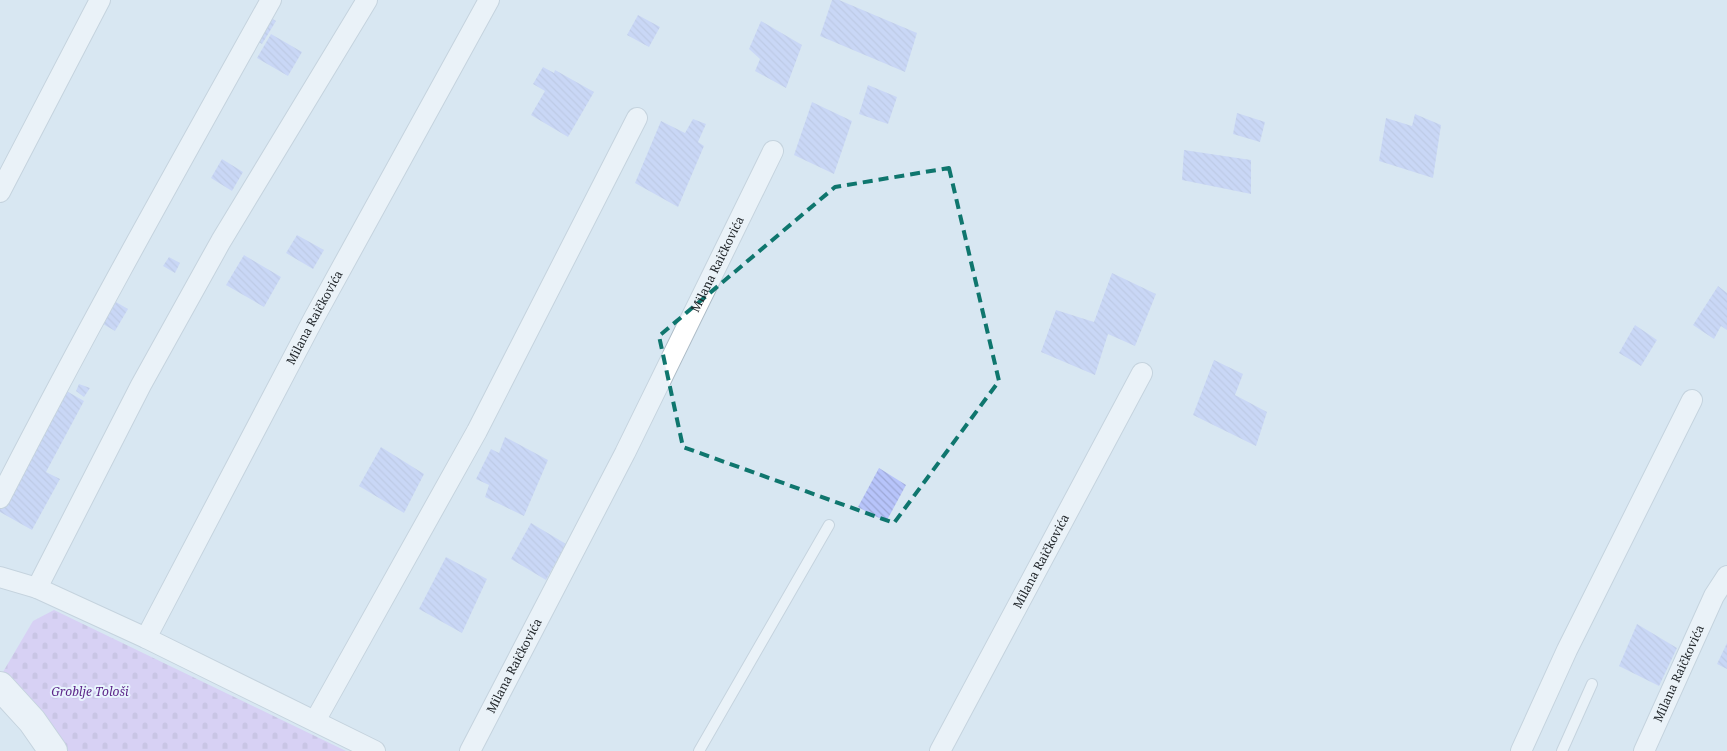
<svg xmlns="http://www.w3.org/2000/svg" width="1727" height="751" font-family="'Noto Serif',serif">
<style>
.cemetery{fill:url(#cemetery-stones)}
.building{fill:url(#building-back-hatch)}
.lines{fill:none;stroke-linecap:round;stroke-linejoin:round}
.lane-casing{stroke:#adbbc6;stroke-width:12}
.street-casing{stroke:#adbbc6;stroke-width:22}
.secondary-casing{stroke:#adbbc6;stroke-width:30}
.lane{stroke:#fff;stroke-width:10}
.street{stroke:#fff;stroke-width:20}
.secondary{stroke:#fff;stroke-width:28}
.marked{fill:none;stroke:#0f766e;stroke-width:4;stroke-dasharray:10 6;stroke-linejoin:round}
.labels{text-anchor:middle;stroke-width:4;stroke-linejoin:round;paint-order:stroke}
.street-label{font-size:12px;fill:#23282c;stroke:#e8f4fd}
.park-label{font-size:12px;font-style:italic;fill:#5d2689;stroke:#e8f4fd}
</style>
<defs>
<pattern id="cemetery-stones" width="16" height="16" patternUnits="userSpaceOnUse" patternTransform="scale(1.25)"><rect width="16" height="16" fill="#d4b5f7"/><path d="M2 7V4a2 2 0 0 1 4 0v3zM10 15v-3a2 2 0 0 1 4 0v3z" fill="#b69cd4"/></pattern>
<pattern id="building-back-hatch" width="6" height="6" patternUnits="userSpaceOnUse" patternTransform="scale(1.25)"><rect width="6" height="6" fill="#b7c4fa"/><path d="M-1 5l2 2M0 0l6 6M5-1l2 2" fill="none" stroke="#9da8d6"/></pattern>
</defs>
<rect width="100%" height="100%" fill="#d8e7f2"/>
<path class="cemetery" d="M54,610L346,751H59L3,672L33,621Z"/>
<g class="building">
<path d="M832,0H839L917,33L905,72L820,36Z"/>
<path d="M266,15L276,21L262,44L253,39Z"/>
<path d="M638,15L660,27L649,47L627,35Z"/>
<path d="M761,21L802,45L786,88L755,71L760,59L749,49Z"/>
<path d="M271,34L302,52L288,76L257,58Z"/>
<path d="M543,67L554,73L555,70L594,92L568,137L531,115L545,91L533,84Z"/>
<path d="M868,85L897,97L888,124L859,114Z"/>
<path d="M812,102L852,121L834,174L794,155Z"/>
<path d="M1237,113L1265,122L1260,142L1233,134Z"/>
<path d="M1415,114L1441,125L1433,178L1379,161L1386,118L1412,126Z"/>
<path d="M693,119L706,124L698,142L704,146L678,207L635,183L661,121L685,133Z"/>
<path d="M1184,150L1251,160V194L1182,180Z"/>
<path d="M222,159L243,172L232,191L211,178Z"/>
<path d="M297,235L324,250L313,269L286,253Z"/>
<path d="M244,255L281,277L264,307L226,285Z"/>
<path d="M169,257L180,263L175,273L163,266Z"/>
<path d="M1112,273L1156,294L1135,346L1108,334L1095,375L1041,352L1056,310L1094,322Z"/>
<path d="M1718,286L1727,293V330L1721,326L1714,339L1693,325Z"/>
<path d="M116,302L128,309L115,331L103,324Z"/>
<path d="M1635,325L1657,340L1641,366L1619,353Z"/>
<path d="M1214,360L1243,374L1235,395L1267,412L1256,446L1193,415Z"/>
<path d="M79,384L90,388L84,397L76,391Z"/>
<path d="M63,389L84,401L46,472L60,479L32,530L0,512V505Z"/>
<path d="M505,437L548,460L524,516L485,497L489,485L476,479L491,449L499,453Z"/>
<path d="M381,447L424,474L404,513L359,486Z"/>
<path d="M879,468L906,485L886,522L858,507Z"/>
<path d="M531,523L566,544L546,580L511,559Z"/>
<path d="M446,557L487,579L462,633L419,609Z"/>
<path d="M1637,624L1677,648L1659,686L1619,666Z"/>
<path d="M1727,643V669L1717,664Z"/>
</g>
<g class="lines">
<defs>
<g id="lane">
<path d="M699,751L829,525"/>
<path d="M1562,751L1592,684"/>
</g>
<g id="street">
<path d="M0,192L100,0"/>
<path d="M0,498C86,330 179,165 271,0"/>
<path d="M0,577L37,588L146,638L375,751"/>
<path d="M37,588L141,385L221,241L367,0"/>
<path id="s1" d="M146,638L314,318L489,0"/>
<path d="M315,721L477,431L637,118"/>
<path id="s2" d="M470,751L625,453L773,151"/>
<path id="s3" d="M940,751L1142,373"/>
<path d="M1521,751L1567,650L1692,400"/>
<path id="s4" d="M1644,751L1714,596L1727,576"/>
</g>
<path id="secondary" d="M0,686L32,721L53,751"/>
</defs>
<use href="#lane" class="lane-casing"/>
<use href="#street" class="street-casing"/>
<use href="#secondary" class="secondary-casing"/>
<use href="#lane" class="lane"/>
<use href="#street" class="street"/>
<use href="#secondary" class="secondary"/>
</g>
<path d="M0 0H1727V751H0ZM949,168L999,381L894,523L683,447L659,336L835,187Z" fill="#d8e7f2" fill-opacity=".55" fill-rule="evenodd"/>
<path class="marked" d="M949,168L999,381L894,523L683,447L659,336L835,187Z"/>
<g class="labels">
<g class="street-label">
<text dy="4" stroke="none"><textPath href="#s2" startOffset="546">Milana Raičkovića</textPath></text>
<text dy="4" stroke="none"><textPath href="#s1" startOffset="362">Milana Raičkovića</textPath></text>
<text dy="4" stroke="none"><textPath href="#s3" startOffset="215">Milana Raičkovića</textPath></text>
<text dy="4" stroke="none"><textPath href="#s2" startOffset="96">Milana Raičkovića</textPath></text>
<text dy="4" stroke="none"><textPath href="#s4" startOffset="85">Milana Raičkovića</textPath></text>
</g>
<g class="park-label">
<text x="90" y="696">Groblje Tološi</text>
</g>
</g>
</svg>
